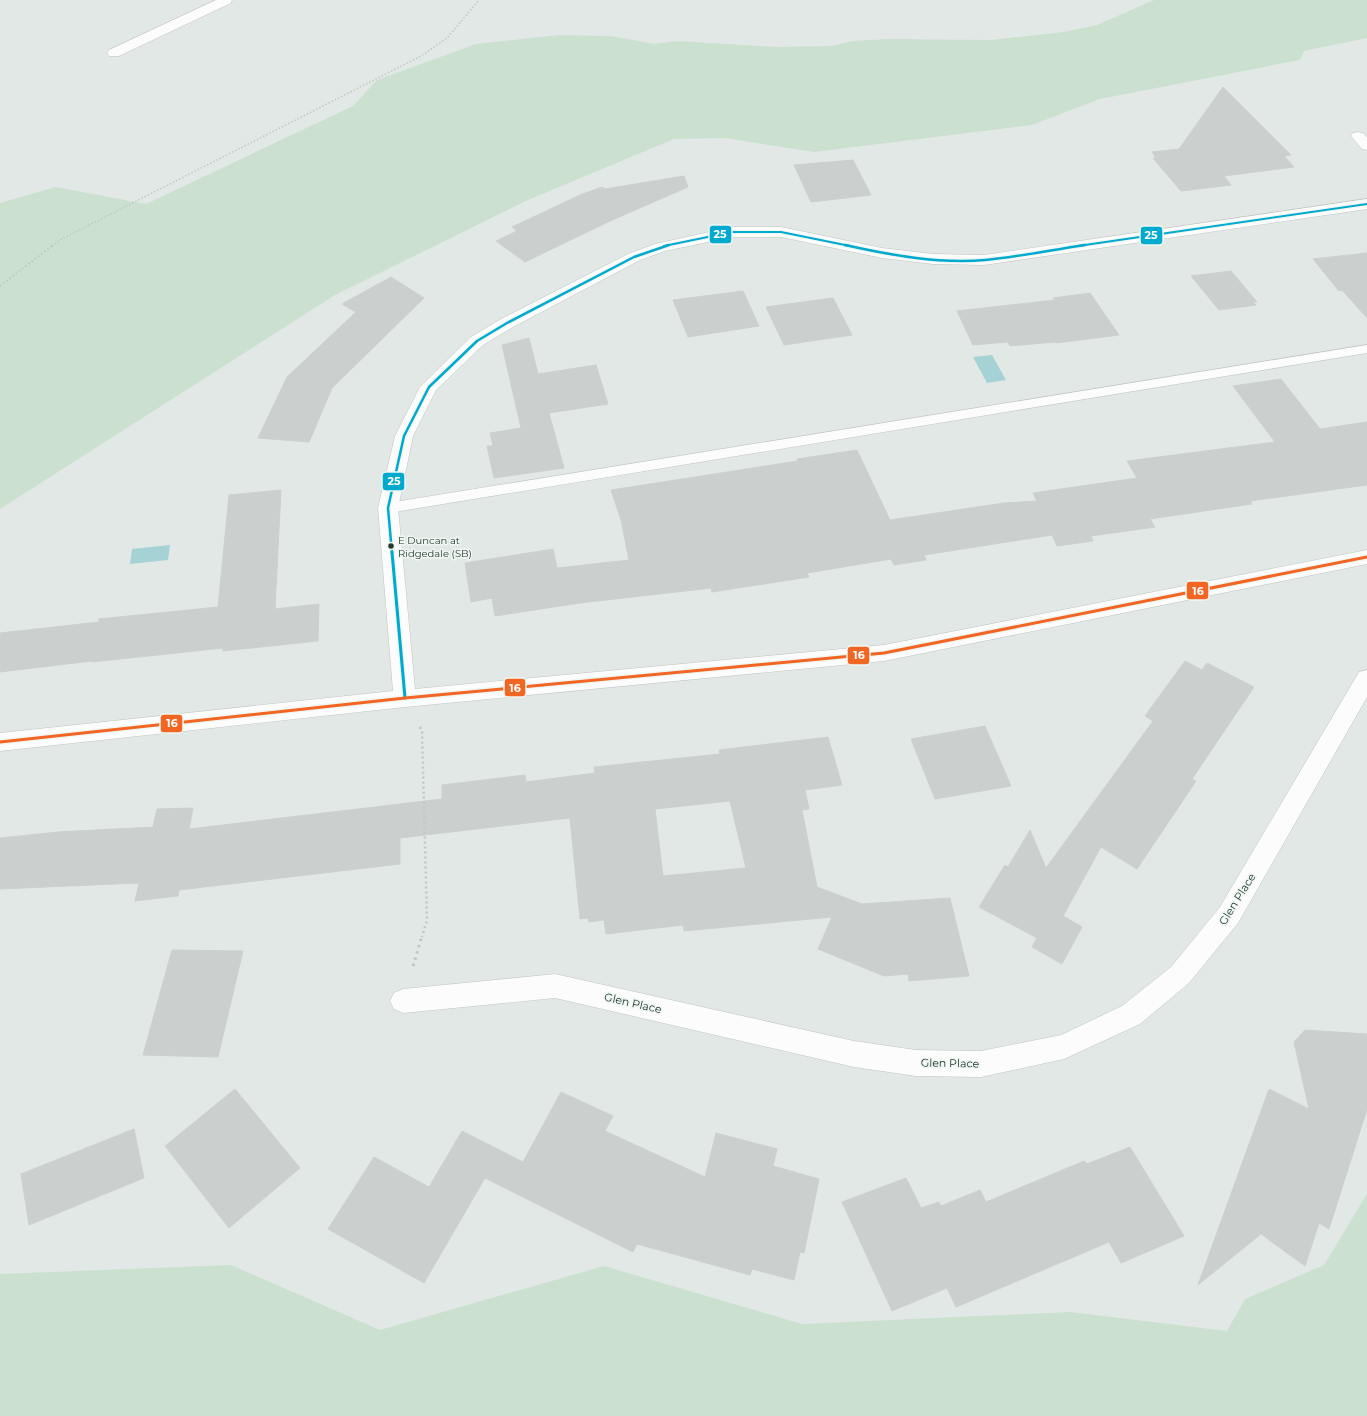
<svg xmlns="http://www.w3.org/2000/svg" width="1367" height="1416" font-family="Montserrat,sans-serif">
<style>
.green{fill:#cce0d0}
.water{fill:#a5d2d4}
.building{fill:#cbd0ce;stroke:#cbd1ce;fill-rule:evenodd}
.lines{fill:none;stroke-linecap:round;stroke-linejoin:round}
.service-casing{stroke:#bfc4c2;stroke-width:1}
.minor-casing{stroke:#bfc4c2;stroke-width:1}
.path-far3{stroke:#bfc8c4;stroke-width:1.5;stroke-dasharray:1.5 2;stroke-linecap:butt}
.path-far2{stroke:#bfc8c4;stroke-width:2;stroke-dasharray:1.5 2.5;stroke-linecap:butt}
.path-far1{stroke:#bfc8c4;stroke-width:2.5;stroke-dasharray:2 3;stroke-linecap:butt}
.path{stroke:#bfc8c4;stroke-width:3;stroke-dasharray:2.5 4;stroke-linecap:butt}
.service{fill:#fbfcfb;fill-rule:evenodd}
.minor{fill:#fbfcfb;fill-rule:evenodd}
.bus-1-far2-casing{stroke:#f0f7f3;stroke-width:4}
.bus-1-far1-casing{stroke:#f0f7f3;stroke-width:5}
.bus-1-casing{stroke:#f0f7f3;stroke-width:6}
.bus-2-casing{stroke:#f0f7f3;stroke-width:6}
.bus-1-far2{stroke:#00a9ce;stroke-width:2}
.bus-1-far1{stroke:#00a9ce;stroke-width:2.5}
.bus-1{stroke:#00a9ce;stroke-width:3}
.bus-2{stroke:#f26522;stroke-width:3}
.bus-dot{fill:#223930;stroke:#f0f7f3;stroke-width:1.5}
.labels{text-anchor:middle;stroke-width:3;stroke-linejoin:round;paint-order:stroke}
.bus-label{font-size:10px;fill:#223930;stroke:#f0f7f3;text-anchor:start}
.street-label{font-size:11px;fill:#223930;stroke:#f0f7f3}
.line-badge{stroke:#f0f7f3;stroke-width:1.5}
.badge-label{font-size:11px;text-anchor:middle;font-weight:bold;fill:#fff}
</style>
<rect width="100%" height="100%" fill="#e2e8e5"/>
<g class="green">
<path d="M1154,0H1367V38L1304,51L1300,60L1100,99L1032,125L814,152L724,138L674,139L528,200L335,295L0,509V203L56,187L146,204L353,106L377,80L476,44L560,35L610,36L655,44L677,41L778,47L832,46L853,41L888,39L990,40L1064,32L1097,25Z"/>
<path d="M1367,1194V1416H0V1274L231,1265L380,1330L604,1266L802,1324L1070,1312L1227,1331L1245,1299L1324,1265Z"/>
</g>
<g class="water">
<path d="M992,355L1006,380L987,383L973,357Z"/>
<path d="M170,545L168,560L130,564L132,549Z"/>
</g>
<g class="building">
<path d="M1223,87L1291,155L1284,156L1294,167L1224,176L1231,185L1181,191L1153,158H1156L1152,152L1179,149Z"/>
<path d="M853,160L871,195L811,202L794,165Z"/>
<path d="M684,176L688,187L610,221L525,262L496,241L517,231L512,227L580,195L602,187L605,189Z"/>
<path d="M1367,253V318L1342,290L1339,291L1313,259Z"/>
<path d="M1231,271L1257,302H1253L1256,305L1219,310L1191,276Z"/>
<path d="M391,277L424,298L332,388L309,442L258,438L287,377L356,312L342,304Z"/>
<path d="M743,291L759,326L688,337L673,300Z"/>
<path d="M1090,293L1119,335L1056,343L1055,342L1010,346L1008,342L973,345L957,311L1055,300L1053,298Z"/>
<path d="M833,298L852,335L784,345L766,307Z"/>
<path d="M529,338L538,374L596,365L608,404L549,413L564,468L494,478L487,446H493L490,433L521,428L502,345Z"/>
<path d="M1281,379L1320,429L1367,422V485L1250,501L1252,504L1150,519L1155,527L1091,536L1093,541L1057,546L1052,535L924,555L926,560L894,565L891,559L807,573L809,577L712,592L711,588L580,603L495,616L492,598L471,602L465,563L553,549L557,568L629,560L621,520L611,490L798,461L797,459L857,450L890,520L1004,503L1037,501L1033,493L1137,478L1127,461L1275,442L1233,386Z"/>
<path d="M281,490L275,609L319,604L318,641L223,651V648L92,662V661L0,672V633L99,622V619L218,607L229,495Z"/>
<path d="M1185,661L1202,670L1207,663L1254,687L1192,779L1196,781L1137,869L1101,847L1063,916L1082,927L1062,964L1032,947L1037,938L979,907L1005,865L1008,867L1030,830L1046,868L1153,721L1145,716Z"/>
<path d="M985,726L1011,786L935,799L911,739Z"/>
<path d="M828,737L842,785L805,790L809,809L802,810L817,887L862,904L950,898L969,976L909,981L908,974L884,976L818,949L832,917L684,931L683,925L606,934L604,920L589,922L588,918L580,919L570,818L400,838V864L179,890L178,896L135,901L139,883L0,889V838L58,832L153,827L157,809L193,808L189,829L442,799V785L525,775L526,782L595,773L594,767L720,754L719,750ZM730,801L746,868L663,876L655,809Z"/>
<path d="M172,950L243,951L218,1057L143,1055Z"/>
<path d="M1305,1030L1367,1034V1109L1329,1229L1319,1223L1305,1266L1261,1234L1198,1285L1269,1089L1309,1109L1294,1042Z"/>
<path d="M235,1089L300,1168L229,1228L165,1146Z"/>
<path d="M561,1092L613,1116L605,1131L705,1177L716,1133L777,1149L773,1166L819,1179L804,1253L800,1252L794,1280L752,1269L750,1275L637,1244L633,1252L485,1178L424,1283L328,1229L374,1157L429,1187L462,1131L523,1162Z"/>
<path d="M134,1129L144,1178L29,1225L21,1174Z"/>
<path d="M1130,1147L1184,1236L1121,1263L1109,1242L956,1307L947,1288L892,1311L842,1202L906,1178L921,1208L939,1202L941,1206L980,1190L986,1202L1084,1161L1087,1164Z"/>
</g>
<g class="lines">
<defs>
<path id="service" d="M1367,345V353L388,513L383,512L381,508L383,504L388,503Z"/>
<g id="minor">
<path d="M216,0H232L231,3L119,56H109L107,53L109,50Z"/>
<path d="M1358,132L1363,133L1367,137V150L1362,149L1351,136L1353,133Z"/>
<path d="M1367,199V209L984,265L933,264L882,258L781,237H732L665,251L640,260L513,327L483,345L436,390L413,436L398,508L415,689L884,645L1367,550V564L884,661L405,707L0,751V733L393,691L378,508L395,436L420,387L471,337L501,319L628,254L655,244L732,227H781L882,248L933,254L984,255Z"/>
<path d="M1367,670V697L1238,923L1189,983L1140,1024L1064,1059L981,1077L916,1076L854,1067L555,998L403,1013L394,1009L390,1001L394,993L403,989L555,974L854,1041L916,1050L981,1051L1061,1035L1122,1006L1171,967L1220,907L1359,672Z"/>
</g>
</defs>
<use href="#service" class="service-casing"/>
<use href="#minor" class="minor-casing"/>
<path class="path-far3" d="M52,246L60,240L421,56L447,38L479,0"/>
<path class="path-far2" d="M0,286L53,245"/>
<path class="path-far1" d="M420,727L422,732L427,920L422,937"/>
<path class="path" d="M413,966L422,936"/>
<use href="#service" class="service"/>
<use href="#minor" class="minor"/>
<defs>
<g id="bus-1-far2">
<path d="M664,246L732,232H781L850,246"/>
<path d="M1078,246L1367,204"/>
</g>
<g id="bus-1-far1">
<path d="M845,245C890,255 938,264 985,260C1018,257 1051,250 1085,245"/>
<path d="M392,553L388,508L404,436L429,387L477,341L507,323L634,257L669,245"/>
</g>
<path id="bus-1" d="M392,552L405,698"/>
<path id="bus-2" d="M0,742L405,698L884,653L1367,557"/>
</defs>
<use href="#bus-1-far2" class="bus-1-far2-casing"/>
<use href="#bus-1-far1" class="bus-1-far1-casing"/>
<use href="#bus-1" class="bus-1-casing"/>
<use href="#bus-2" class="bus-2-casing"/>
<use href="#bus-1-far2" class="bus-1-far2"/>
<use href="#bus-1-far1" class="bus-1-far1"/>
<use href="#bus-1" class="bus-1"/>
<use href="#bus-2" class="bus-2"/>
</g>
<circle class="bus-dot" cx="391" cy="546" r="3.5"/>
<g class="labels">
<g class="bus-label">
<text x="398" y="544">E Duncan at<tspan x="398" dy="13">Ridgedale (SB)</tspan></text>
</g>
<g class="street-label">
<text transform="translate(1237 899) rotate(-58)" y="4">Glen Place</text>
<text transform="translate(633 1003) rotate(13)" y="4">Glen Place</text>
<text transform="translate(950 1063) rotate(1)" y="4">Glen Place</text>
</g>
</g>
<g class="line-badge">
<rect x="709" y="225" width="23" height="19" rx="4" fill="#00a9ce"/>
<rect x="1140" y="226" width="23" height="19" rx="4" fill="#00a9ce"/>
<rect x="382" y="472" width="23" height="19" rx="4" fill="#00a9ce"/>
<rect x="1186" y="581" width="23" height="19" rx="4" fill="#f26522"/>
<rect x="847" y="646" width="23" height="19" rx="4" fill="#f26522"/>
<rect x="504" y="678" width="22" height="19" rx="4" fill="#f26522"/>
<rect x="160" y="714" width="23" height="19" rx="4" fill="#f26522"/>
</g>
<g class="badge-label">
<text x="720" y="238">25</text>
<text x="1151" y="239">25</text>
<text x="394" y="485">25</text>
<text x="1198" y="595">16</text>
<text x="859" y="659">16</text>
<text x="515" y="692">16</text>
<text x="172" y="727">16</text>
</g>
</svg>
